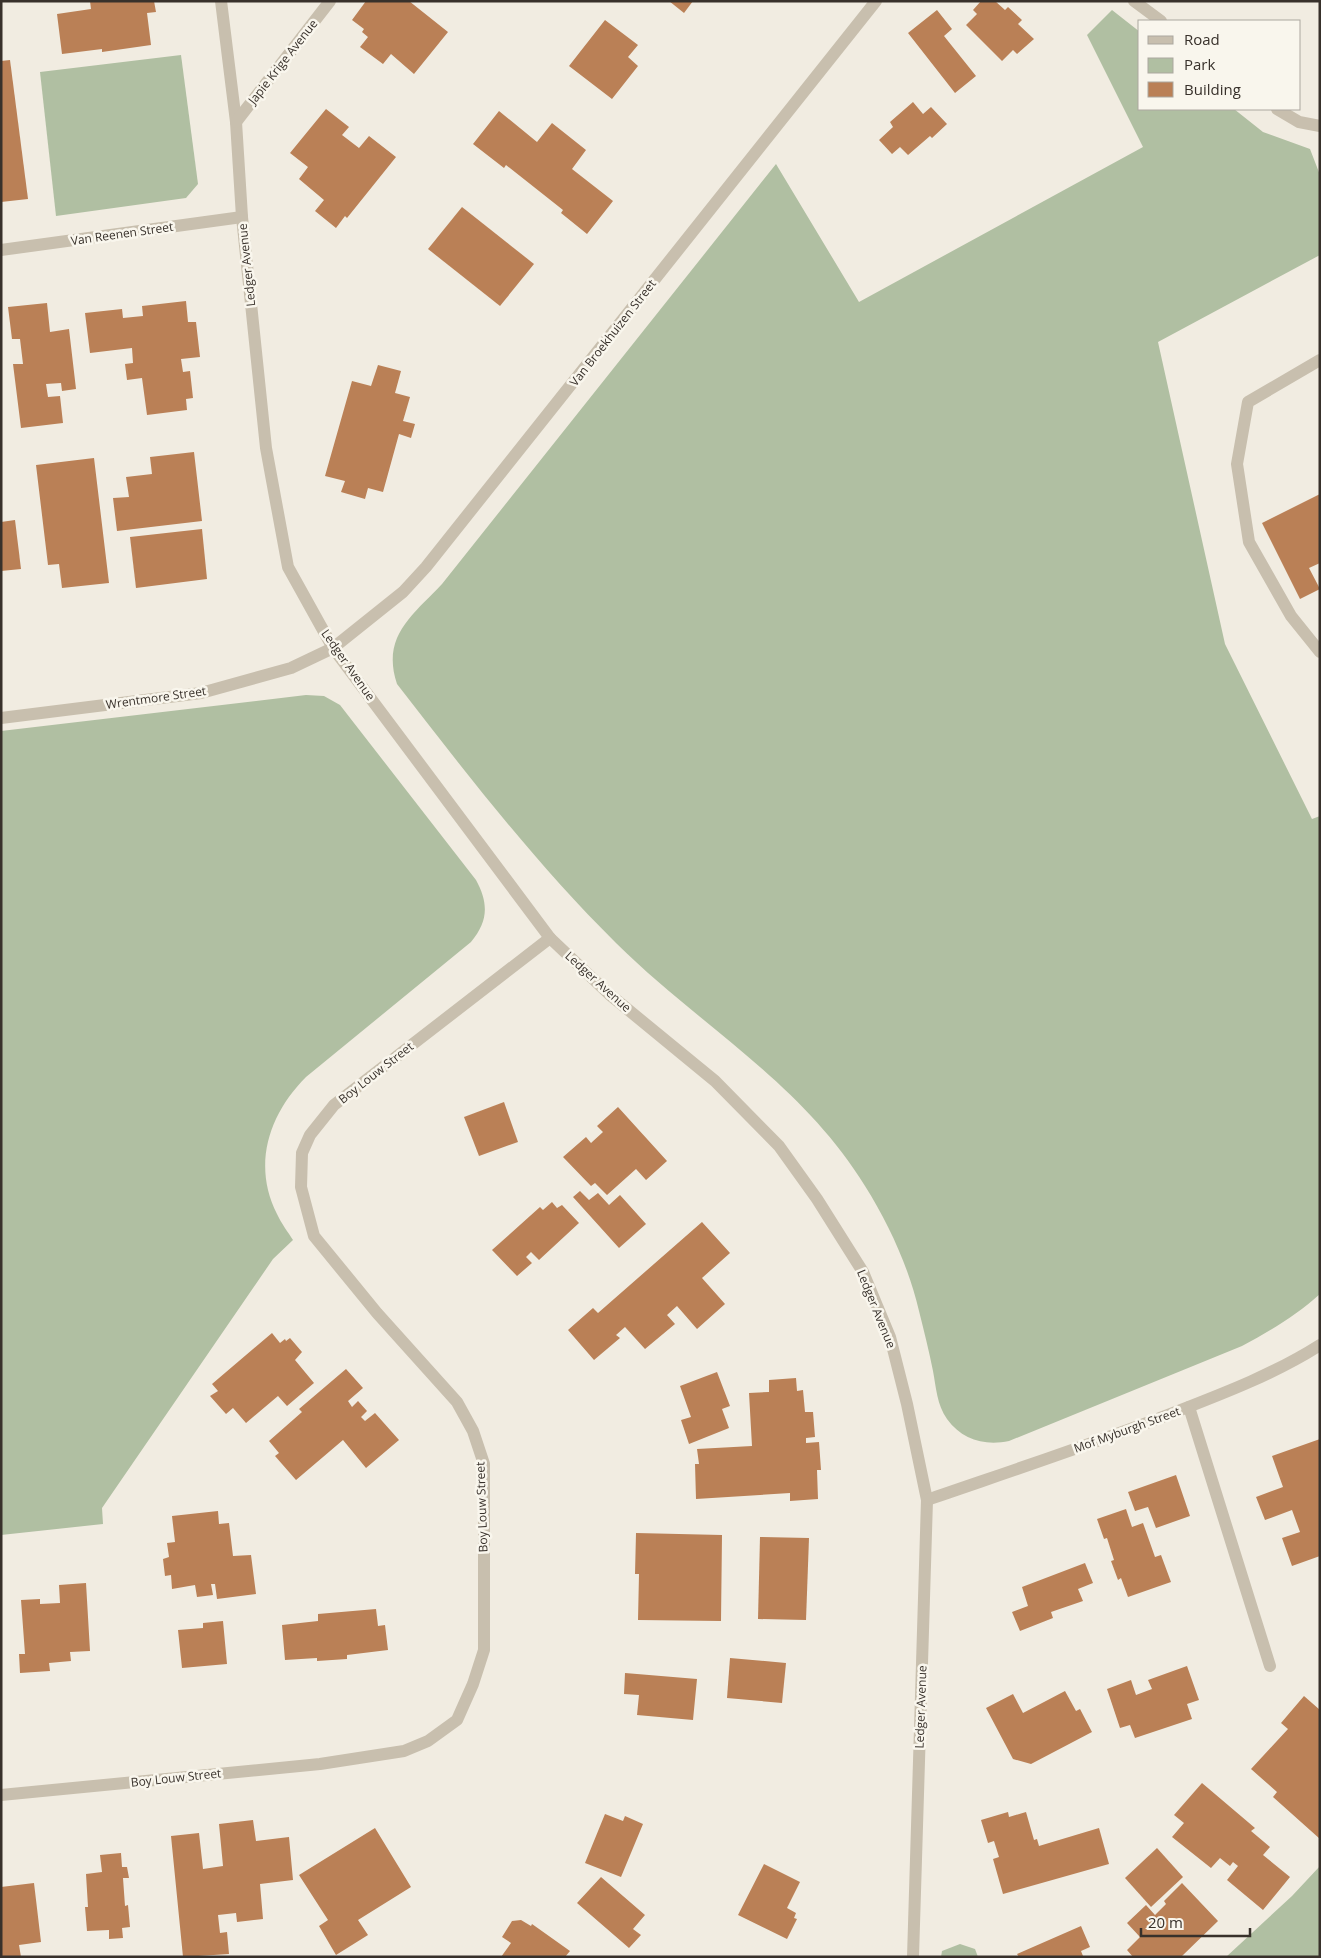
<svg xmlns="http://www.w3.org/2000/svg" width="1321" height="1958" font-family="'Open Sans',sans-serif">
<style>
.green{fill:#b0bfa2}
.building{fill:#ba8056}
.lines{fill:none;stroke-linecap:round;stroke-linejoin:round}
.minor{stroke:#c8bfae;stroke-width:12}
.labels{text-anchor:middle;stroke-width:5;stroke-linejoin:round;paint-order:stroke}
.street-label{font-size:12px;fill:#38312b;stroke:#f9f6ed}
</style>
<rect width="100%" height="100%" fill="#f1ece1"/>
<g class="green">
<path d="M1112,10L1140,32V109H1234L1263,132L1310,149L1320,175V255L1158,342L1225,644L1312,819L1320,816V1294C1297,1315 1270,1331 1242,1346L1009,1441C985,1446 962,1440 947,1419C937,1405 936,1387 933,1371C929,1351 924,1331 919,1311C909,1268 889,1224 865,1186C801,1082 701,1027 616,943C535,863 466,773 397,684C381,636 413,615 442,584L776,164L859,302L1143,147L1087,35Z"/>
<path d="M181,55L198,184L186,198L56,216L40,72Z"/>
<path d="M306,695L324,696L340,705L476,880C489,904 488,921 471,942L306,1077C269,1114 252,1165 277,1214C281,1223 288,1232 293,1240L273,1259L102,1508L103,1524L1,1535V731Z"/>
<path d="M1320,1866V1957H1226L1292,1896Z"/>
<path d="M960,1944L975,1949L978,1957H941L942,1951Z"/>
</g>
<g class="building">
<path d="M90,1H154L156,12L147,13L151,45L102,52V49L62,54L57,14L91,9Z"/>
<path d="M366,1H409L448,32L414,74L391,54L383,64L360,47L368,37L362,32L364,29L352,20Z"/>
<path d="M669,1H693L684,13Z"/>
<path d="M981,1H995L1005,10L1008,7L1022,20L1018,24L1034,39L1017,54L1013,50L1002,61L966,25L977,14L973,10Z"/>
<path d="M937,10L952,29L944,36L976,76L955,93L908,33Z"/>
<path d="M605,20L638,45L628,57L638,66L612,99L569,66Z"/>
<path d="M10,60L28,199L1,202V61Z"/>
<path d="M913,102L923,114L931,107L947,124L932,138L930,136L908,155L900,147L892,154L879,140L893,127L890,122Z"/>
<path d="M326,109L349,127L342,135L359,148L369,136L396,157L347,218L345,216L336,228L315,211L324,200L299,179L308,167L290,153Z"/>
<path d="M499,111L537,142L552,123L586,150L572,169L613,201L587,234L561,213L563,210L506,165L504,168L473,144Z"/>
<path d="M462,207L534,264L500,306L428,249Z"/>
<path d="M186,301L188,322H196L200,357L181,359L183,372L190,371L193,398L186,399L187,410L147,415L142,378L127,380L125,364L133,363L132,348L90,353L85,313L122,309L123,318L143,316L142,306Z"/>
<path d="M47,303L50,332L69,329L76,389L62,391L61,383L46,384L48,397L60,396L63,423L21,428L13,364H23L20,339H12L8,307Z"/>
<path d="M378,365L401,371L395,393L410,397L403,421L415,424L411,438L399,434L383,492L368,488L365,499L341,492L345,481L325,476L352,381L371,386Z"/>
<path d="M194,452L202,521L117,531L113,498L129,497L126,477L152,474L150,457Z"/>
<path d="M94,458L109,583L62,588L59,564L48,565L36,465Z"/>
<path d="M1320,494V563L1309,568L1320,589L1300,599L1262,523Z"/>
<path d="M15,520L21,569L1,571V522Z"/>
<path d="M202,529L207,579L136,588L130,537Z"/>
<path d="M504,1102L518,1142L479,1156L464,1117Z"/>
<path d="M618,1107L667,1161L646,1180L636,1169L607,1195L595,1183L591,1186L563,1157L586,1137L591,1143L603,1132L597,1126Z"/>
<path d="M580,1191L589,1200L598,1193L609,1205L620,1195L646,1224L619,1248L573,1197Z"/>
<path d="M552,1202L557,1208L562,1205L579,1223L539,1260L531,1252L526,1257L532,1263L517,1276L492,1250L540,1207L543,1210Z"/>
<path d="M702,1222L730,1253L702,1278L725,1304L697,1329L677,1306L667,1315L675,1324L645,1349L625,1327L616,1335L620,1338L594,1360L568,1330L593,1308L598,1313Z"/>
<path d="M272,1333L280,1343L285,1339L286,1341L290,1338L302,1352L295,1360L314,1383L287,1406L278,1396L246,1423L233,1408L226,1414L210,1396L218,1391L212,1384Z"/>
<path d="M346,1369L363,1388L348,1401L352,1407L358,1401L367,1411L361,1417L365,1421L375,1413L399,1440L366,1468L343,1440L296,1480L275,1456L279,1453L269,1441L302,1412L299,1409Z"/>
<path d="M717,1372L730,1406L722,1409L729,1428L689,1444L681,1420L691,1417L680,1386Z"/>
<path d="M796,1378L797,1391L803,1390L805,1412H813L815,1437L806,1438V1443L819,1442L821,1470H817L818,1499L790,1501V1493L696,1499L695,1464H699L697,1449L752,1446L749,1393L769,1392V1380Z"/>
<path d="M1320,1439V1556L1292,1566L1282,1538L1300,1532L1292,1510L1265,1520L1256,1497L1283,1487L1272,1456Z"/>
<path d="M1176,1475L1190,1516L1156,1528L1148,1507L1135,1511L1128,1492Z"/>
<path d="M1126,1509L1132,1527L1143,1523L1155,1557L1161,1555L1171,1582L1128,1597L1121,1578L1118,1580L1111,1561L1114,1560L1107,1538L1104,1539L1097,1519Z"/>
<path d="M218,1511L219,1524L229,1523L233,1556L251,1555L256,1594L217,1599L215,1584H211L213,1595L197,1597L195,1585L172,1589L171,1575L165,1576L163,1559L169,1557L167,1543L175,1542L172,1516Z"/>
<path d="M636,1533L722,1535L721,1621L638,1620L639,1574H635Z"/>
<path d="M760,1537L809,1538L806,1620L758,1619Z"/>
<path d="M1085,1563L1093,1583L1078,1589L1083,1601L1051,1612L1053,1618L1020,1631L1012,1612L1028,1606L1022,1587Z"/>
<path d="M86,1583L90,1651L70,1652L71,1661L49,1663L50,1671L20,1673L19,1654H25L21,1600L40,1599V1604L60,1603L59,1585Z"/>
<path d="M376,1609L378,1626L385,1625L388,1650L347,1655V1659L317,1661V1658L285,1660L282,1625L318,1621V1614Z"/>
<path d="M223,1621L227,1664L182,1668L178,1630L203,1628V1623Z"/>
<path d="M730,1658L786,1663L782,1703L727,1698Z"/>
<path d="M1187,1666L1199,1700L1187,1704L1192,1719L1135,1738L1130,1725L1120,1728L1107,1689L1131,1680L1136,1695L1152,1689L1148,1680Z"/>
<path d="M625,1673L697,1679L693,1720L637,1715L639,1695L624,1694Z"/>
<path d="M1065,1691L1076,1711L1080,1709L1092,1732L1031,1764L1013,1759L986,1708L1013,1694L1023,1713Z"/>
<path d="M1304,1696L1320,1710V1839L1273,1797L1277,1792L1251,1769L1288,1729L1281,1723Z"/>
<path d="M1202,1783L1255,1828L1251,1831L1270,1847L1263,1855L1290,1877L1263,1910L1227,1880L1238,1866L1233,1862L1230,1866L1220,1858L1211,1868L1172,1837L1184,1823L1174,1815Z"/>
<path d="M1008,1812L1009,1817L1026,1812L1034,1840L1037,1839L1039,1846L1099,1828L1109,1864L1003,1894L993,1859L999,1857L994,1841L988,1843L981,1820Z"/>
<path d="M605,1814L623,1821L625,1816L643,1824L621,1877L585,1863Z"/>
<path d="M253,1820L256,1841L289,1837L293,1880L260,1884L263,1919L237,1922L236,1913L218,1915L220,1933L227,1932L229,1954L183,1957L171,1836L199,1833L203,1869L223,1866L219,1824Z"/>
<path d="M375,1828L411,1887L358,1920L368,1935L336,1955L319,1926L328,1920L299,1875Z"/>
<path d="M1157,1848L1183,1877L1151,1907L1125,1878Z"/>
<path d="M121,1853L122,1867H127L129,1878H123L125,1906L128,1905L130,1927L122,1928L123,1938L109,1939V1930L87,1931L85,1907H88L86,1874L102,1872L100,1855Z"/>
<path d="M764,1864L800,1882L787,1908L796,1913L794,1918L797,1919L787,1939L738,1915Z"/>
<path d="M601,1877L645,1915L633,1929L641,1935L629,1948L577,1903Z"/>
<path d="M34,1883L41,1942L19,1945L21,1957H1V1887Z"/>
<path d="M1182,1883L1218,1921L1181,1957H1133L1127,1950L1140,1937L1127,1923L1146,1905L1155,1915L1166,1904L1164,1901Z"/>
<path d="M521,1920L531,1926L532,1924L570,1951L565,1957H501L511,1943L502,1937L512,1921Z"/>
<path d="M1081,1926L1090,1947L1081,1951L1083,1956L1019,1957L1017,1954Z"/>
</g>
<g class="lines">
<g class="minor">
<path d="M221,1L236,122L242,217L266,448L288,567L333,648L550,938L609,994L715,1081L779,1146L817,1199L863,1272L890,1337L907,1404L927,1500L913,1957"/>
<path d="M1134,1L1161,21"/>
<path d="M1277,109L1299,122L1320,126"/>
<path d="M236,122L330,1"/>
<path d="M1,250L242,217"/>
<path d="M1320,360L1248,402L1237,464L1249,542L1291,616L1320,652"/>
<path d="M1,718L201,693L291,668L333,648L403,592L426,567L876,1"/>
<path d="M1189,1407L1270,1666"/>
<path d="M927,1500C1011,1471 1096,1443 1178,1411C1227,1392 1276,1373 1320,1345"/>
<path d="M1,1795L320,1764L404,1751L428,1741L457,1720L473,1684L484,1650V1464L473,1431L457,1402L377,1313L314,1236L301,1187L302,1153L310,1135L334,1105L550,938"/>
</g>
</g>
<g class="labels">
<g class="street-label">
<text transform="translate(283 62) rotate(-52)" y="4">Japie Krige Avenue</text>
<text transform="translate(122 234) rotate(-8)" y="4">Van Reenen Street</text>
<text transform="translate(247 265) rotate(-96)" y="4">Ledger Avenue</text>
<text transform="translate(613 333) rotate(-52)" y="4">Van Broekhuizen Street</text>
<text transform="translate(348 665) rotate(55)" y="4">Ledger Avenue</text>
<text transform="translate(156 698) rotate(-8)" y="4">Wrentmore Street</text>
<text transform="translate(598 982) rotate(42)" y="4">Ledger Avenue</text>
<text transform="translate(376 1073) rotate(-38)" y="4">Boy Louw Street</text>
<text transform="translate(876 1309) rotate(68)" y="4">Ledger Avenue</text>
<text transform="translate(1127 1430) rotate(-20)" y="4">Mof Myburgh Street</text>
<text transform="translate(482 1507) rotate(-92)" y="4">Boy Louw Street</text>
<text transform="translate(921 1707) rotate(-88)" y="4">Ledger Avenue</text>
<text transform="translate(176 1778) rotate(-6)" y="4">Boy Louw Street</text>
</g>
</g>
<rect width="1321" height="1958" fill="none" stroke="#38312b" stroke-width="5"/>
<rect x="1138" y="20" width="162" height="90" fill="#f9f6ed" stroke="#aca79f"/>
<rect x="1148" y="36" width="25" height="8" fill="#c8bfae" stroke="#aca79f"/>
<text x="1184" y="45" font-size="15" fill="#38312b">Road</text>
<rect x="1148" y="58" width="25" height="15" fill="#b0bfa2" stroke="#aca79f"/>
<text x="1184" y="70" font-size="15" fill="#38312b">Park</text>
<rect x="1148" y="82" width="25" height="15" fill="#ba8056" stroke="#aca79f"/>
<text x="1184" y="95" font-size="15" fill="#38312b">Building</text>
<path d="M1141 1928v8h109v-8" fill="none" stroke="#38312b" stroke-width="2.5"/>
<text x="1148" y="1928" font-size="15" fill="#38312b" stroke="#f9f6ed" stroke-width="4" paint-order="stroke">20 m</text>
</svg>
